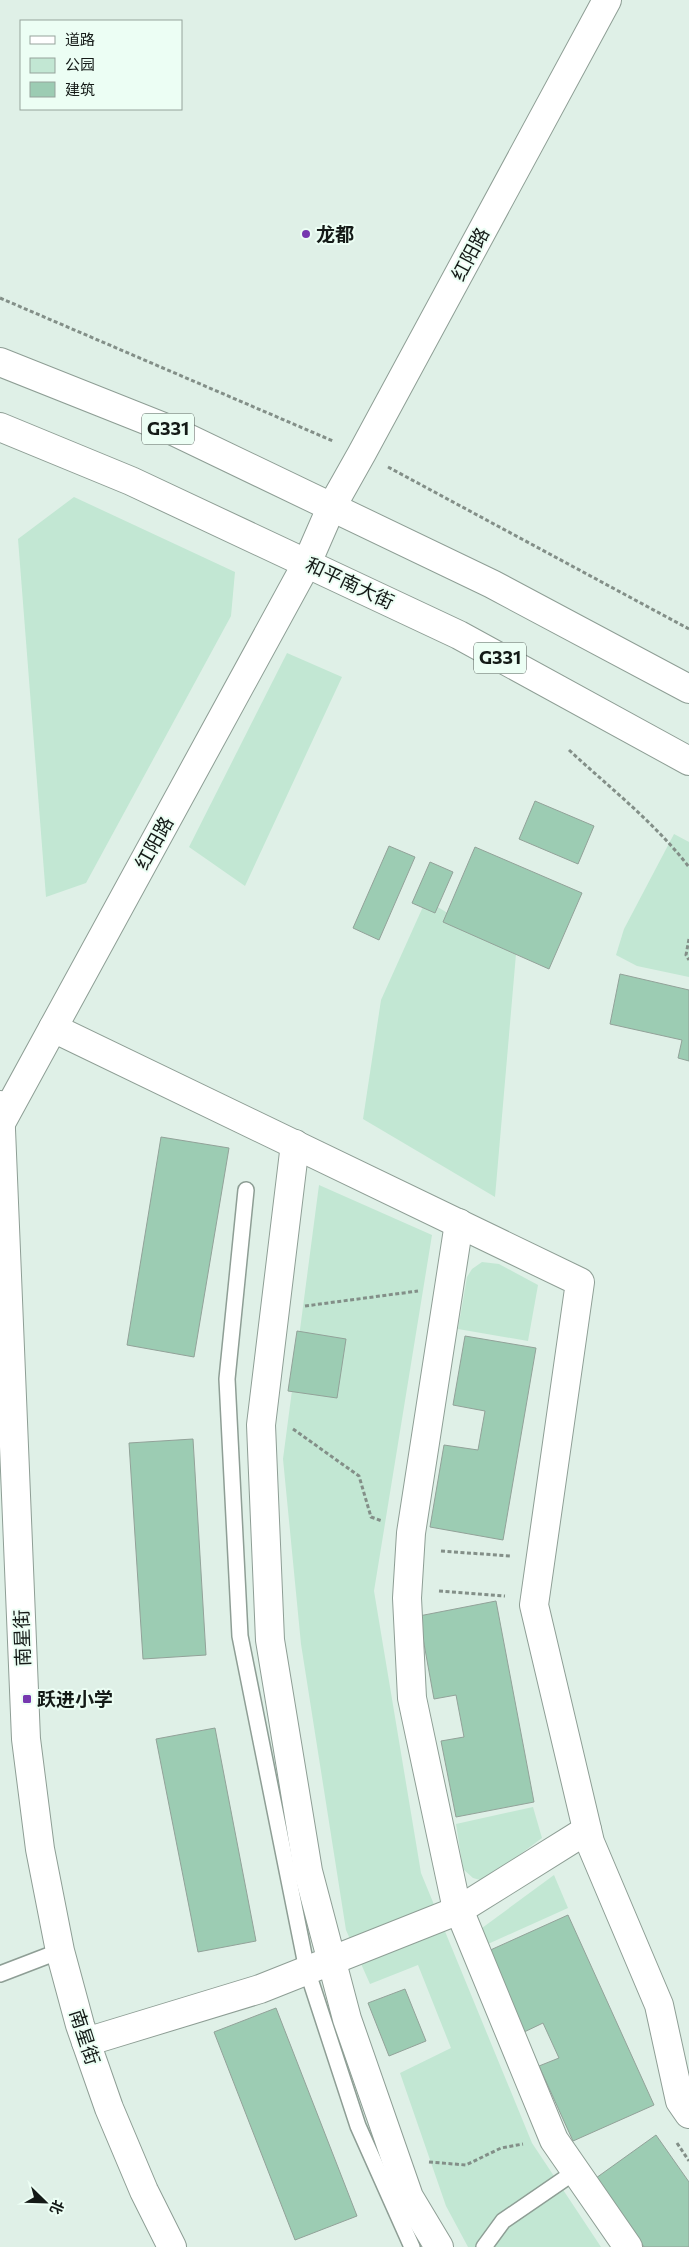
<svg xmlns="http://www.w3.org/2000/svg" width="689" height="2247" font-family="Commissioner,'Noto Sans SC',sans-serif">
<style>
.green{fill:#c2e7d3}
.building{fill:#9cccb3;stroke:#92a299}
.lines{fill:none;stroke-linecap:round;stroke-linejoin:round}
.lane-casing{stroke:#8e9e95;stroke-width:18}
.street-casing{stroke:#8e9e95;stroke-width:30}
.secondary-casing{stroke:#8e9e95;stroke-width:30}
.highway-casing{stroke:#8e9e95;stroke-width:30}
.path{stroke:#838f88;stroke-width:3;stroke-dasharray:4 2.5;stroke-linecap:butt}
.lane{stroke:#fff;stroke-width:15}
.street{stroke:#fff;stroke-width:28}
.secondary{stroke:#fff;stroke-width:28}
.highway{stroke:#fff;stroke-width:28}
.poi-dot{fill:#7639af;stroke:#ecfef4;stroke-width:2}
.labels{text-anchor:middle;stroke-width:4;stroke-linejoin:round;paint-order:stroke}
.shield{fill:#ecfef4;stroke:#555e59;stroke-width:1}
.shield-label{font-size:18px;font-weight:bold;fill:#141a17}
.poi-label{font-size:19px;font-weight:bold;fill:#141a17;stroke:#ecfef4;text-anchor:start}
.street-label{font-size:19px;fill:#141a17;stroke:#ecfef4}
</style>
<rect width="100%" height="100%" fill="#dff0e7"/>
<g class="green">
<path d="M74,497L235,572L231,616L86,883L46,897L18,539Z"/>
<path d="M287,653L342,677L245,886L189,847Z"/>
<path d="M674,834L689,842V977L637,966L616,955L624,929Z"/>
<path d="M426,900L516,954L495,1197L363,1119L381,1000Z"/>
<path d="M319,1185L432,1235L374,1591L421,1873L532,2143L601,2247H468L446,2206L400,2073L451,2048L418,1965L370,1984L346,1930L301,1644L283,1459Z"/>
<path d="M482,1262L499,1264L538,1285L528,1341L458,1329L467,1277L472,1269Z"/>
<path d="M533,1807L542,1838L484,1881L473,1878L463,1869L456,1824Z"/>
<path d="M554,1875L568,1908L488,1944L482,1928Z"/>
</g>
<g class="building">
<path d="M535,801L594,826L578,864L519,839Z"/>
<path d="M389,846L415,857L379,940L353,928Z"/>
<path d="M475,847L582,893L549,969L443,922Z"/>
<path d="M430,862L453,872L435,913L412,903Z"/>
<path d="M620,974L689,990V1061L678,1058L682,1040L610,1024Z"/>
<path d="M161,1137L229,1148L194,1357L127,1345Z"/>
<path d="M297,1331L346,1339L337,1398L288,1391Z"/>
<path d="M465,1336L536,1348L503,1540L430,1527L444,1445L478,1450L485,1411L453,1405Z"/>
<path d="M193,1439L206,1655L143,1659L129,1443Z"/>
<path d="M496,1601L534,1802L456,1817L441,1741L464,1737L456,1695L434,1699L419,1616Z"/>
<path d="M215,1728L256,1941L198,1952L156,1739Z"/>
<path d="M568,1915L654,2105L573,2141L539,2066L559,2058L543,2023L522,2033L486,1952Z"/>
<path d="M405,1989L426,2041L389,2056L368,2003Z"/>
<path d="M276,2008L357,2216L295,2240L214,2032Z"/>
<path d="M656,2135L689,2182V2247H644L596,2178Z"/>
</g>
<g class="lines">
<defs>
<g id="lane">
<path d="M246,1190L227,1379L240,1636L307,1970L358,2126L412,2247"/>
<path d="M0,1974L60,1951"/>
<path d="M484,2247L503,2221L576,2171"/>
</g>
<g id="street">
<path d="M53,1028L580,1282L534,1605L590,1842L659,2005L680,2101L689,2114"/>
<path d="M295,1144L261,1425L270,1640L308,1871L347,2019L409,2197L439,2247"/>
<path d="M459,1223L411,1533L407,1598L412,1698L455,1900L554,2140L628,2247"/>
<path d="M86,2042L260,1989L459,1910L587,1830"/>
</g>
<g id="secondary">
<path d="M0,1105L26,1739L40,1849L60,1951L80,2025L109,2108L144,2191L172,2247"/>
<path d="M1,1123L307,563L331,508L362,453L607,0"/>
</g>
<g id="highway">
<path d="M0,362L171,430L492,584L689,689"/>
<path d="M0,427L131,481L459,635L689,761"/>
</g>
</defs>
<use href="#lane" class="lane-casing"/>
<use href="#street" class="street-casing"/>
<use href="#secondary" class="secondary-casing"/>
<use href="#highway" class="highway-casing"/>
<g class="path">
<path d="M0,298L333,441"/>
<path d="M388,467L689,629"/>
<path d="M569,750C610,788 655,823 689,867"/>
<path d="M689,939L686,955L689,960"/>
<path d="M305,1306L418,1291"/>
<path d="M293,1429L359,1476L371,1517L382,1521"/>
<path d="M441,1551L510,1556"/>
<path d="M439,1591L505,1596"/>
<path d="M677,2143L689,2161"/>
<path d="M429,2162L466,2165L501,2148L523,2144"/>
</g>
<use href="#lane" class="lane"/>
<use href="#street" class="street"/>
<use href="#secondary" class="secondary"/>
<use href="#highway" class="highway"/>
</g>
<g class="poi-dot">
<circle cx="306" cy="234" r="5"/>
<rect x="22" y="1694" width="10" height="10" rx="2.5"/>
</g>
<g class="labels">
<g class="shield">
<rect x="142" y="413.5" width="52" height="31" rx="4"/>
<rect x="474" y="642.5" width="52" height="31" rx="4"/>
</g>
<g class="shield-label">
<text x="168" y="435">G331</text>
<text x="500" y="664">G331</text>
</g>
<g class="poi-label">
<text x="316" y="241">龙都</text>
<text x="37" y="1706">跃进小学</text>
</g>
<g class="street-label">
<text transform="translate(470 254) rotate(-62)" y="7">红阳路</text>
<text transform="translate(350 583) rotate(25)" y="7">和平南大街</text>
<text transform="translate(154 843) rotate(-61)" y="7">红阳路</text>
<text transform="translate(22 1638) rotate(-92)" y="7">南星街</text>
<text transform="translate(85 2037) rotate(72)" y="7">南星街</text>
</g>
</g>
<rect x="20" y="20" width="162" height="90" fill="#ecfef4" stroke="#96a39c"/>
<rect x="30" y="36" width="25" height="8" fill="#ffffff" stroke="#96a39c"/>
<text x="65" y="45" font-size="15" fill="#141a17">道路</text>
<rect x="30" y="58" width="25" height="15" fill="#c2e7d3" stroke="#96a39c"/>
<text x="65" y="70" font-size="15" fill="#141a17">公园</text>
<rect x="30" y="82" width="25" height="15" fill="#9cccb3" stroke="#96a39c"/>
<text x="65" y="95" font-size="15" fill="#141a17">建筑</text>
<g transform="translate(45 2202) rotate(113)" stroke="#ecfef4" stroke-width="4" paint-order="stroke">
<path d="M0-4L9 19L0 12L-9 19Z" fill="#141a17"/>
<text y="-8" font-size="14" font-weight="bold" text-anchor="middle" fill="#141a17">北</text>
</g>
</svg>
